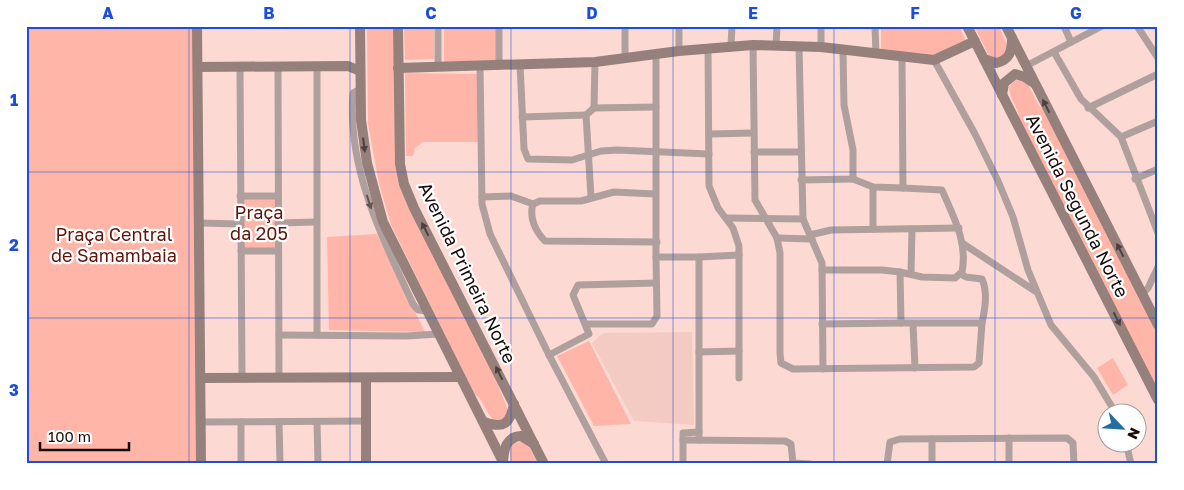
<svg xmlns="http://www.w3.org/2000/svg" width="1184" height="490" font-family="'Golos Text',sans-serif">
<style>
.built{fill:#f4cbc3}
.green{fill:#ffb6a8}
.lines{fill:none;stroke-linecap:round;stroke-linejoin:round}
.street{stroke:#afa09d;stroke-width:7}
.secondary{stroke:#95807c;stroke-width:10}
.oneway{fill:#4f403d}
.oneway2{fill:#625654}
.grid{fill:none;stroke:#1d4ed8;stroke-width:1;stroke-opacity:0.55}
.labels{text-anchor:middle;stroke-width:4.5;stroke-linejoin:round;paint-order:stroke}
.street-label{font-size:18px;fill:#160c0a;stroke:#fff}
.park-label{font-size:18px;fill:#601309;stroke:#fff}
.neatline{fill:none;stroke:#1d4ed8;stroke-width:2}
.grid-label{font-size:16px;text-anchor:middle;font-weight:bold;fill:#1d4ed8}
</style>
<rect width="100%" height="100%" fill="#fcdad3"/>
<path class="built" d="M692,332L694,425L634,421L592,343L603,333Z"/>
<g class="green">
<path d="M26,26H201L203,464H26Z"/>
<path d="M367,26H395L398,175L496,375C498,389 505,400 509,414L503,421L496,422C485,414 484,399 474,394L391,225L379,183L368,124Z"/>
<path d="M404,26H434V59L405,60Z"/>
<path d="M444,26H497L498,60L444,62Z"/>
<path d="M881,26H959L966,41L933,57L881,50Z"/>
<path d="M974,26H999L1009,50L998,59L989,56Z"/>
<path d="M405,73L477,74L481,142H423L415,148L413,156H406Z"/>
<path d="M1015,80L1027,82L1039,106L1044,110L1158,333V395L1019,122C1021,110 1009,100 1009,87Z"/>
<path d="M237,193H280L282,253H238Z"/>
<path d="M377,234L425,332L329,330L327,237Z"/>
<path d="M589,341L631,424L594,426L557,356Z"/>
<path d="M1113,358L1128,385L1113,395L1097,368Z"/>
<path d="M523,442L530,448L538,464H511L510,451L513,443Z"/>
</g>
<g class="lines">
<g class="street">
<path d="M438,26V67"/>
<path d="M625,26V57"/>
<path d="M679,26V51"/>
<path d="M875,26L876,54"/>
<path d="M1064,26L1071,42"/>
<path d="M1137,26L1158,58"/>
<path d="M731,45L732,26"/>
<path d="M753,45L755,200L777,238L780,253V353L781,363L793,369L974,367L979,363L982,323H901L900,272L922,277L955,278L962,272C968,242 953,216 942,190L903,188L902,58"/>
<path d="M776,46L777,26"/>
<path d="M799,46L803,219"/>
<path d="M821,47V26"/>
<path d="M708,48L709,186L718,208L733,228L739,246V378"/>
<path d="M1054,52L1081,99L1121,137L1158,233"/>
<path d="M656,54V257H699V352L739,351"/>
<path d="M934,60L975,134L998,181L1013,217L1028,270L1051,325L1094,377L1115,412"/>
<path d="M520,64L524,149L528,159L572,160L601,151L617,150L709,154"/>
<path d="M480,65L482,204L490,234L549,355L606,464"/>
<path d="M499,65V26"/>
<path d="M1026,66L1102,26"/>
<path d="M240,67L242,377"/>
<path d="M278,67L279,377"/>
<path d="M317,67V335"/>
<path d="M360,89L353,93C347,169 382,237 413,304L418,310L427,311"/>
<path d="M594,108L656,107"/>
<path d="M1088,108L1158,74"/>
<path d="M522,117L586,115"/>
<path d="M709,134L753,133"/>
<path d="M1121,137L1158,121"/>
<path d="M754,152H799"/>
<path d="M853,179L873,187L903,188"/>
<path d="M1135,179L1158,169"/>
<path d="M801,180L853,179V150L844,105L843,51"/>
<path d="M240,196H278"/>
<path d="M482,197L511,196L533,204C529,217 535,231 545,241L657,242"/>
<path d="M591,197L586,115L594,108L595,62"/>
<path d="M533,204L540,201H581L614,192L655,194"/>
<path d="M726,218L803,219L822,263L823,369"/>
<path d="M200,223L240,224"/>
<path d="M278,223L316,222"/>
<path d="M873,229V187"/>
<path d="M810,235L831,230L959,228"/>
<path d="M777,238L812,239"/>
<path d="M962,243L1035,291"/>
<path d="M241,251H278"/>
<path d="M699,257L739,255"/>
<path d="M822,270H882L900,272"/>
<path d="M911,274L912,229"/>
<path d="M961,274L966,277L982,279C988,292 985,309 982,323"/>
<path d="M1142,294L1148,288L1158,267"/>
<path d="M586,324H652L657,316L656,257"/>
<path d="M822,324L901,323"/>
<path d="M913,324L915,368"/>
<path d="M279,335L407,336L438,334"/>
<path d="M699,352V440"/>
<path d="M549,355L589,334L573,295L578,285L656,283"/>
<path d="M201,422L366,421"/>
<path d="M241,422V464"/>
<path d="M279,422L280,464"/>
<path d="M317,422L318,464"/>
<path d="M1009,438V464"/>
<path d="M932,439V464"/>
<path d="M683,440L785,441L791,444L793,464"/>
<path d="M1126,442L1131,464"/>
<path d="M793,463L810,464"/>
<path d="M683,464V433L699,432"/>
<path d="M887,464L890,442L900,439L1067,438L1073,443L1074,464"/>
</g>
<g class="secondary">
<path d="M197,26L201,464"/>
<path d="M360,26L361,120L367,163L383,222L504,464"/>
<path d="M398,26L400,164L404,184L414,208L544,464"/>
<path d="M967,26L1158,400"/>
<path d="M1006,26L1158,325"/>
<path d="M984,59L996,63C1010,60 1012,51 1012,38"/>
<path d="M198,67L348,66L360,71"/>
<path d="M398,68L595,62L679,51L753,45L821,47L934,60L975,41"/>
<path d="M1002,95L1004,83L1015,74L1025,77L1034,83"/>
<path d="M201,378L460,377"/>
<path d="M484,422C504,429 510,424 514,404"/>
<path d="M503,461C504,449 506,437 521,436L534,444"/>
<path d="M366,464V379"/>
</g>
</g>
<defs><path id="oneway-solid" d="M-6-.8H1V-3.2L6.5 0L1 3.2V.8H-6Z" transform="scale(1.25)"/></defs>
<g class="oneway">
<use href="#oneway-solid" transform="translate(1046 106) rotate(-117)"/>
<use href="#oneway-solid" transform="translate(364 145) rotate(83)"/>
<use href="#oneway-solid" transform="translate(425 229) rotate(-117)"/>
<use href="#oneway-solid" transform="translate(1120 250) rotate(-117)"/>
<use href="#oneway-solid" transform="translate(1117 319) rotate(63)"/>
<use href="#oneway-solid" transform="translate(499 373) rotate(-117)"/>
</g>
<use class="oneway2" href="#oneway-solid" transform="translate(369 202) rotate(72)"/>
<path class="grid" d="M189,26V464M350,26V464M511,26V464M673,26V464M834,26V464M995,26V464M26,172H1158M26,318H1158"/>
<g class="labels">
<g class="street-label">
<text transform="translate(1077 206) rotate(63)" y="6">Avenida Segunda Norte</text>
<text transform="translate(467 273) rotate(64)" y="6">Avenida Primeira Norte</text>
</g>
<g class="park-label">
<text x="259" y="219">Praça<tspan x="259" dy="21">da 205</tspan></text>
<text x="114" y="241">Praça Central<tspan x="114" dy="21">de Samambaia</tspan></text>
</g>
</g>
<rect width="1184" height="490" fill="none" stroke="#ffffff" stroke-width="55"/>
<g transform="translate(1122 428) rotate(115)"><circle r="24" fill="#ffffff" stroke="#a29e9d"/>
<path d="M0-4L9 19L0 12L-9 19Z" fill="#236da0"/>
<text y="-8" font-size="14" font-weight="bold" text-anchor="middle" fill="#160c0a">N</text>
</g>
<path d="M40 442v8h89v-8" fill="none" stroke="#160c0a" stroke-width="2.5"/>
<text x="48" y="442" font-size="15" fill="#160c0a" stroke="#ffffff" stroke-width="4" paint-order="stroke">100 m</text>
<rect x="28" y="28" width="1128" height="434" class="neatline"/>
<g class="grid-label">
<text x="108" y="19">A</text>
<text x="269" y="19">B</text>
<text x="431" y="19">C</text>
<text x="592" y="19">D</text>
<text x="753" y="19">E</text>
<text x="915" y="19">F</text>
<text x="1076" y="19">G</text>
<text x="14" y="106">1</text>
<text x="14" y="251">2</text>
<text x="14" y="396">3</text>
</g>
</svg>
